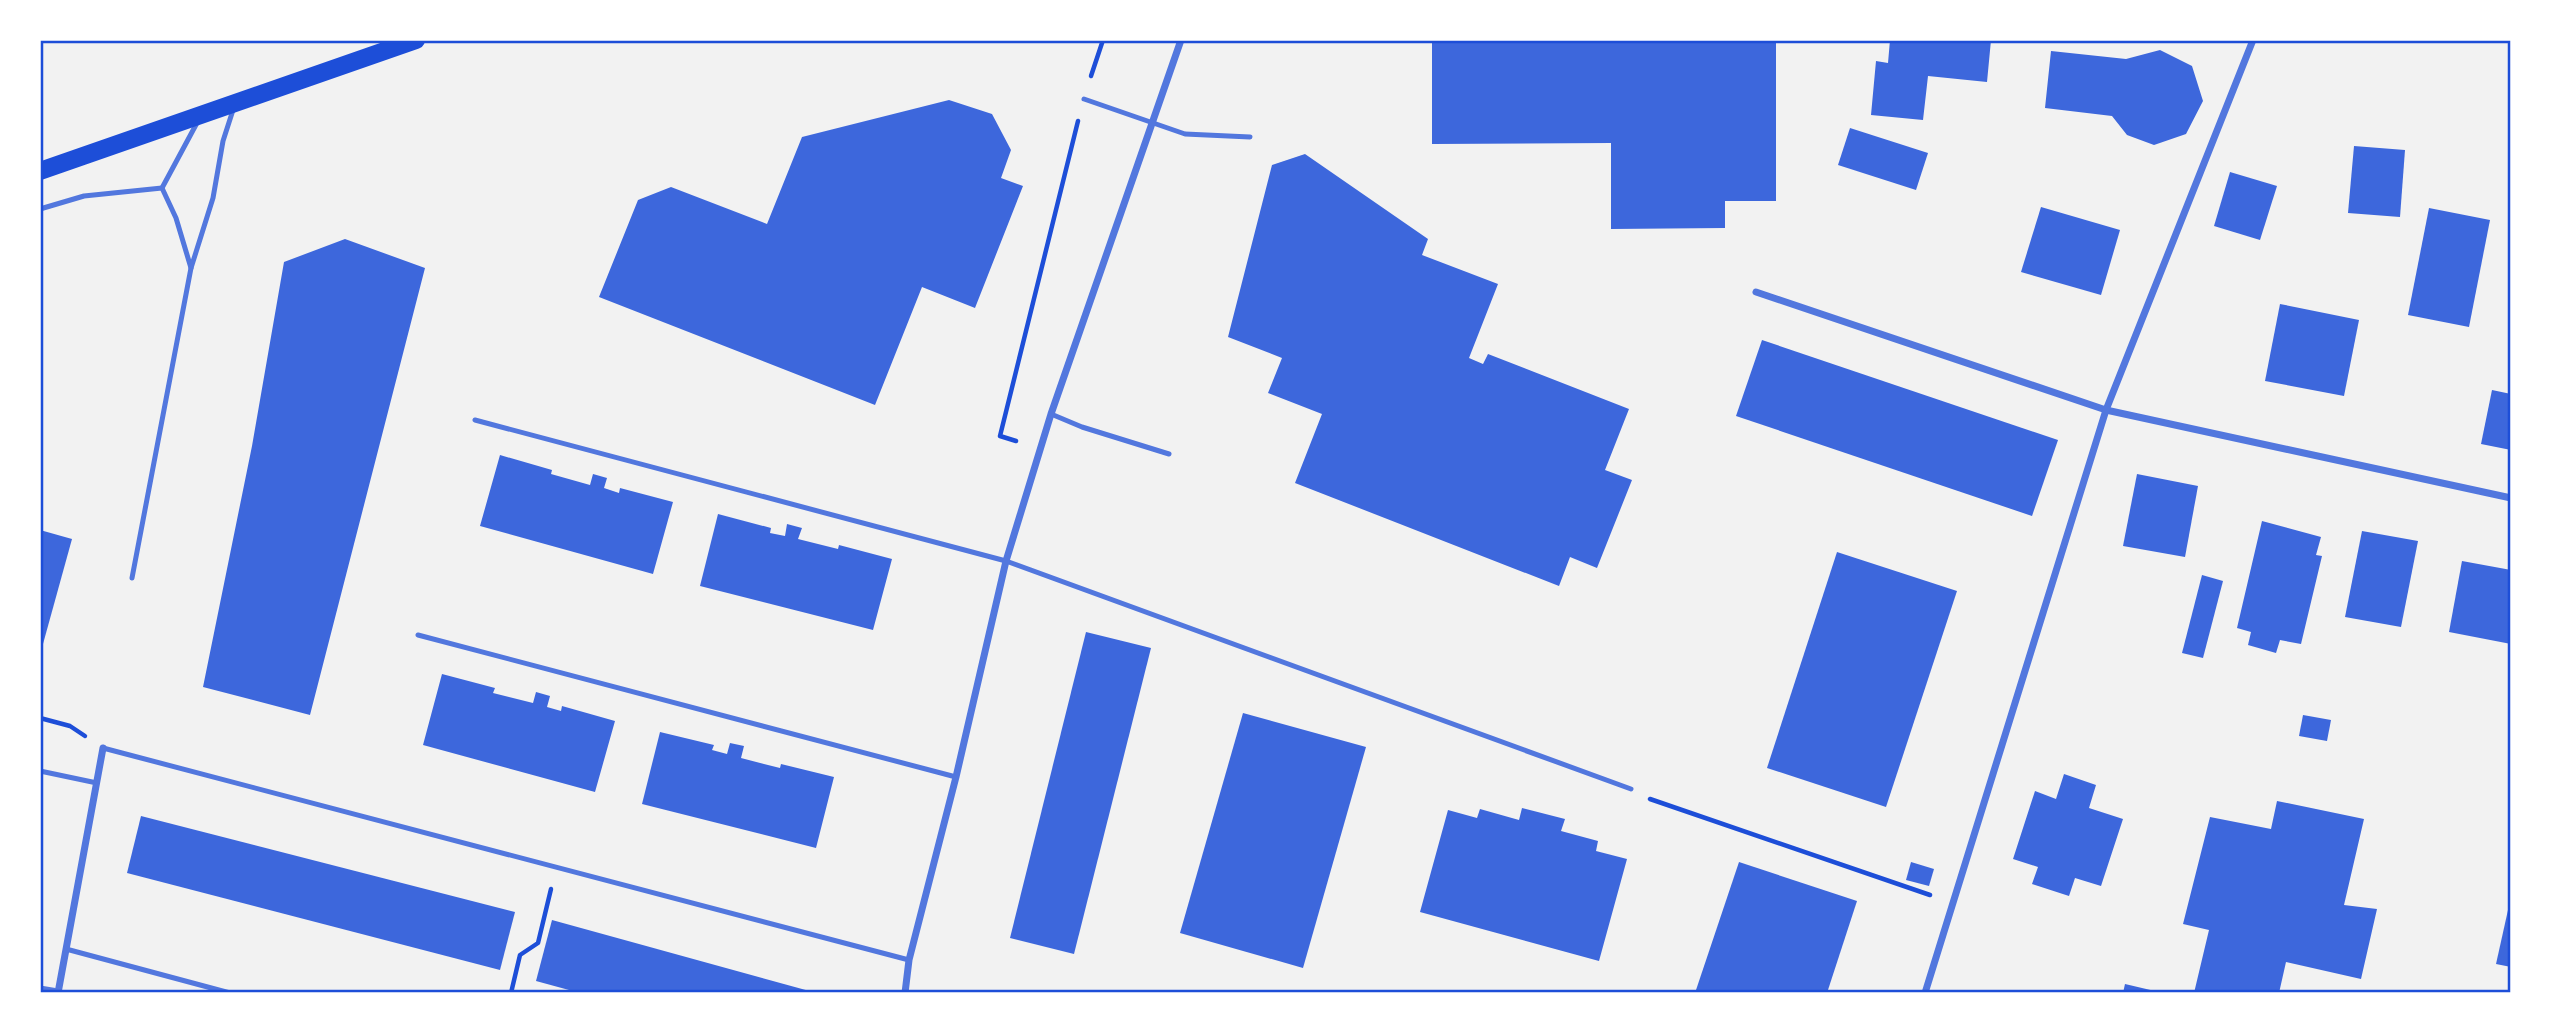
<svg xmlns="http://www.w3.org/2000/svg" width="2551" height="1033" font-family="'Times New Roman',serif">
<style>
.building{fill:#3d67dc}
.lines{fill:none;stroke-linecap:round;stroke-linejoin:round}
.path{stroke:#1d4ed8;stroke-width:4.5}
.service{stroke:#5277de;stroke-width:5}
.minor{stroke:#5277de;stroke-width:7}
.primary{stroke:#1d4ed8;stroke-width:18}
.neatline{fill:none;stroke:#1d4ed8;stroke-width:2.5}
</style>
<rect width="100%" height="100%" fill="#f2f2f2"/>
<g class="building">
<path d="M1432,40H1776V201H1725V228L1611,229V143L1432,144Z"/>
<path d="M1890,40H1991L1987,82L1928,76L1923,120L1871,115L1876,61L1888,63Z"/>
<path d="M2160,50L2192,66L2203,101L2186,134L2154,145L2127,135L2112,116L2045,108L2051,51L2126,59Z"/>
<path d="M949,100L992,114L1011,150L1001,178L1023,186L975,308L922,287L875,405L599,297L638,200L671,187L767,224L802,137Z"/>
<path d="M1850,128L1928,153L1916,190L1838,165Z"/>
<path d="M2354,146L2405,150L2400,217L2348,213Z"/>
<path d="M1305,154L1428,239L1422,255L1498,284L1469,358L1483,364L1488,354L1629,409L1605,470L1632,480L1597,568L1570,557L1559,586L1295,483L1322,414L1268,393L1282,358L1228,337L1272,165Z"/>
<path d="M2230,172L2277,186L2260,240L2214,226Z"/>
<path d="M2041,207L2120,230L2101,295L2021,272Z"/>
<path d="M2429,208L2490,220L2469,327L2408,315Z"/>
<path d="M345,239L425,268L310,715L203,687L252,446L284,262Z"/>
<path d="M2280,304L2359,320L2344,396L2265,381Z"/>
<path d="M1762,340L2058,440L2032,516L1736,416Z"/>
<path d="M2492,390L2511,394V450L2481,444Z"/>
<path d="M500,455L552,470L551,474L590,485L593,474L607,478L604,488L619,493L620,488L673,502L653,574L480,526Z"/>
<path d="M2137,474L2198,486L2185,557L2123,546Z"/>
<path d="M718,514L771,528L770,533L785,536L787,524L802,528L798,539L838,549L839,545L892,559L873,630L700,586Z"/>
<path d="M2262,521L2321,537L2316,555L2322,556L2301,644L2280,640L2276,653L2248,645L2251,632L2237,628Z"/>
<path d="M40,530L72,539L43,644L40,643Z"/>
<path d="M2362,531L2418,541L2401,627L2345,617Z"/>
<path d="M1837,552L1957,591L1886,807L1767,768Z"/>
<path d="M2462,561L2511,570V644L2449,632Z"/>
<path d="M2202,575L2223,581L2203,658L2182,653Z"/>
<path d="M1086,632L1151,648L1074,954L1010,938Z"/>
<path d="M442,674L495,688L493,693L533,703L536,692L550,696L547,707L561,711L562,706L615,721L595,792L423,745Z"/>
<path d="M1243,713L1366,747L1303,968L1180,933Z"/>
<path d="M2303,715L2331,720L2327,741L2299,736Z"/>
<path d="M660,732L714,745L712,750L727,754L730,743L744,746L741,758L780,768L781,764L834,777L816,848L642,804Z"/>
<path d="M2064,774L2096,785L2089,808L2123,819L2101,886L2075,878L2069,896L2032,884L2038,867L2013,859L2035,791L2056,799Z"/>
<path d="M2277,801L2364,819L2344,905L2377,909L2361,979L2286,962L2279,993H2194L2209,930L2183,924L2210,817L2271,829Z"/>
<path d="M1522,808L1565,819L1561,831L1598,841L1596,851L1627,859L1599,961L1420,912L1448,810L1477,818L1480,809L1519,820Z"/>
<path d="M141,816L515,912L500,970L127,873Z"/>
<path d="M1739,862L1857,901L1827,993H1695Z"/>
<path d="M1911,862L1934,869L1929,886L1906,880Z"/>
<path d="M2510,901H2511V967L2496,964Z"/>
<path d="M552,920L813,992V993H580L536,981Z"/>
<path d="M2125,984L2159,992V993H2123Z"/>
</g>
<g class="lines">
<g class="path">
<path d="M1091,76L1103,40"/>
<path d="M1016,441L1000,436L1078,121"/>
<path d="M40,718L70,726L85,736"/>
<path d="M1650,799L1930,895"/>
<path d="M511,993L520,955L538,943L551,889"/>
</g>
<g class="service">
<path d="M1084,99L1185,134L1250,137"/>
<path d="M162,188L198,121"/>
<path d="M40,209L84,196L162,188L176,218L191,268"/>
<path d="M1051,414L1082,427L1169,454"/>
<path d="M475,420L1006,561L1631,789"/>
<path d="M132,578L191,268L213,198L223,141L233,110"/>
<path d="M418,635L956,777"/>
<path d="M103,748L909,960"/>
<path d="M40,771L97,783"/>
<path d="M66,949L230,993"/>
<path d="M40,988L58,991"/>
</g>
<g class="minor">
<path d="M1756,292L2106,410L2511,498"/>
<path d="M58,993L103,748"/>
<path d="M905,993L909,960L956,777L1006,561L1051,414L1181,40"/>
<path d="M1925,993L2106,410L2253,40"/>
</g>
<path class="primary" d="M40,171L416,40"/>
</g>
<rect width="2551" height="1033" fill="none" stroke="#ffffff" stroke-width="84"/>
<rect x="42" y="42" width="2467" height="949" class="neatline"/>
</svg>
